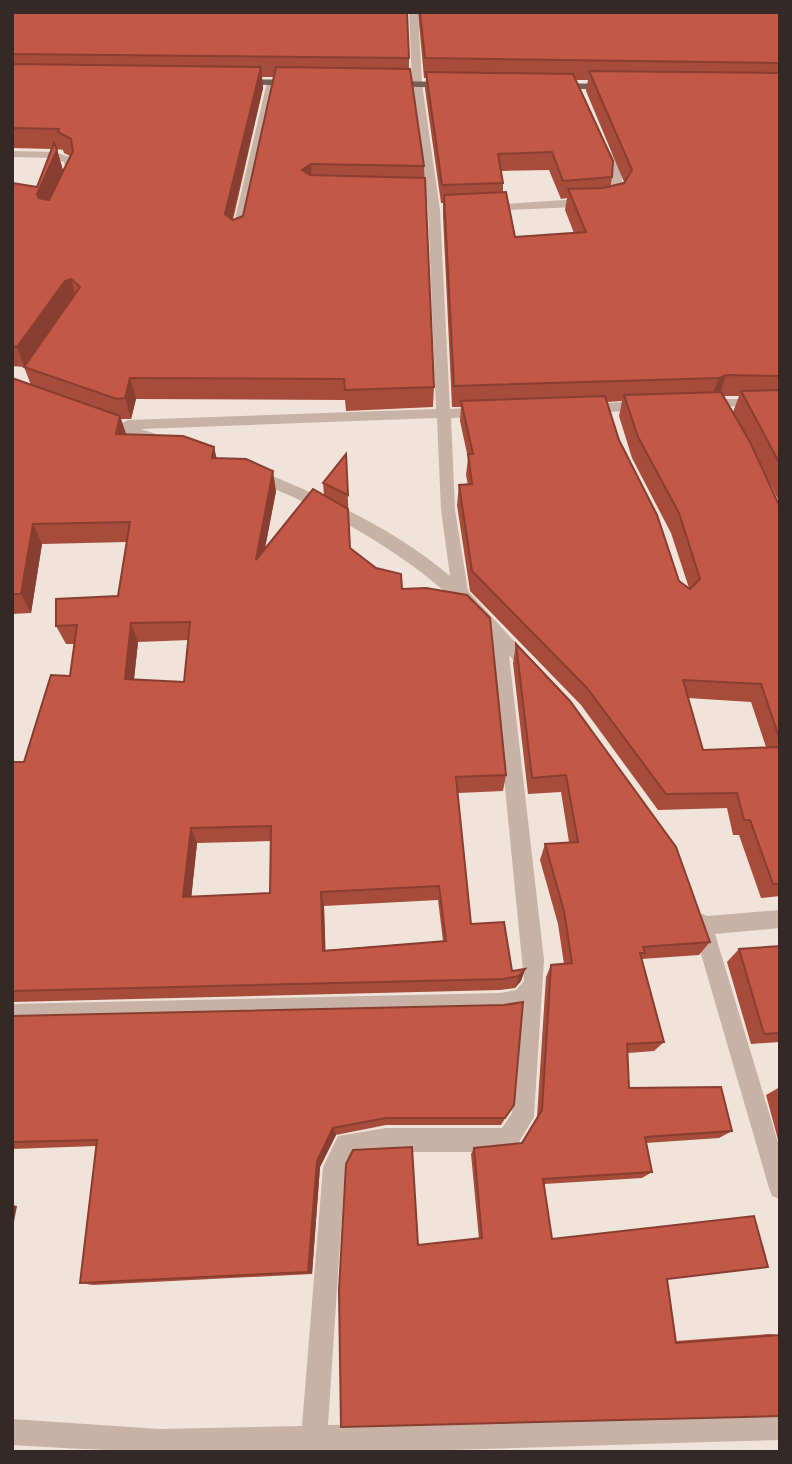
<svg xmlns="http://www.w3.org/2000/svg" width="792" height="1464" font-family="Rubik,sans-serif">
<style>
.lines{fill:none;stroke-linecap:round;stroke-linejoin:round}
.minor{fill:#c7b2a5;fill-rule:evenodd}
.major{fill:#755f58;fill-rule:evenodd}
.wall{fill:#a74c3b;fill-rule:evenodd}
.shaded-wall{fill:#883e30}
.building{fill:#c25845;stroke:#883e30;stroke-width:2;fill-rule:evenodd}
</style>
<rect width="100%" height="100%" fill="#f0e3d9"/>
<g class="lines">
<g class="minor">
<path d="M409,12H418L422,84L440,210L450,409L481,407L488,412L481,417L451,418L455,510L468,591L538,667L536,672H524L509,655L544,960L534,1117L516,1147L488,1152H366L353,1154L345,1169L328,1425L780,1414V1440C525,1446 267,1462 12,1445V1419L159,1429L302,1426L323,1167L338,1136L386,1128H502L512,1113L522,1009L500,1013L12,1024V1004L500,993L516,990L524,981L490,635C423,562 341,515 250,479L248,475L250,471H260C327,498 394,529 450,576L441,510L437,418L141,429L168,438V444L163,446L98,425L96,422L103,417L122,423L128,420L436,409L428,210L412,84Z"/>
<path d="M272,79L277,82L243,236L237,239L231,236L267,82Z"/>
<path d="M604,147C620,156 627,185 619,201L599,206L487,211L481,208L487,205L610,197L612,180L599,150Z"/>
<path d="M12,151L54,152L73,158C77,166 78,181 67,184L62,181L66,171L64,162L53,158L12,157Z"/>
<path d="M705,399H780V407L700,406L698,403Z"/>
<path d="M642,401L647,403V409L586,414L579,409L586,404Z"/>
<path d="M780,910V928L715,934L780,1149V1199L772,1196L769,1188L692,923L695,916L702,914L708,916Z"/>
</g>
<g class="major">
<path d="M240,79L296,80L301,83L296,86L237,84L235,82Z"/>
<path d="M390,81L450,82L455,85L450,88L387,86V82Z"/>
<path d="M555,83L611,84L616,87L611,90L552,88V84Z"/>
</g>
</g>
<g class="wall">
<path d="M12,12L409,58V69L424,166L434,387L433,407L346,411L345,400L136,399L131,419H121L126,434L217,458L276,491L265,548L324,496L323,483L346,454L350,548L402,589L506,775L503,791L458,793L471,924L512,971L525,969L521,981L515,988L500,990L12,1002V762H24L70,676L74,644H66L56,626L118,596L127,542L42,544L31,613L12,614V378L31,385L24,367L12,366V183L37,187L52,149L12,148ZM262,77H274L243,216L233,220L263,88ZM57,149L63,150L64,153L70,156L63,170ZM189,640L184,682L134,679L138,642ZM271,841L270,893L191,897L197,843ZM438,900L443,941L325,950L324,906Z"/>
<path d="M418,12H780V503L759,462L780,507V896L761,898L739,835H733L727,808L658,810L581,705L470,591L457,505L459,485H468L466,475L468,458L460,421L461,407H452L443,216V203H441L425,89L426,78H424ZM576,80H588L586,91L624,182L611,186L612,177ZM549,170L561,199L567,198L565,210L574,233L515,237L503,192V183L501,171ZM723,396H739L733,412L740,425ZM622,401L619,416L632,458L671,533L689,588L679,581L619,440L607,402ZM688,698L751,702L766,747L703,750Z"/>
<path d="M516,644L710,942L699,955L641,959L664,1042L654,1051L628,1053L629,1088L732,1131L719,1138L646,1143L652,1172L642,1178L544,1184L552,1239L667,1279L676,1341L769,1334L780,1335V1416L418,1245L479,1239L471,1154L474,1148L521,1143L537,1117L546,977L551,965L564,964L558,924L540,860L545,844L569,842L561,792L528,794L513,663Z"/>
<path d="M780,946V1042L751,1044L727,962L739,949Z"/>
<path d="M12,1016L509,1112L501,1125H386L336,1135L320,1167L312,1274L93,1285L80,1283L96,1146L12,1149Z"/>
<path d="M780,1087V1147L766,1095Z"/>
</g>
<g class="shaded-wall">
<path d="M261,67L263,88L228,235L225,214Z"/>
<path d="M57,150L63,171L44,215L37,194Z"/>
<path d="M311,164L312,184L302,170Z"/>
<path d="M71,279L77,300L25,368L17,347L65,281Z"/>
<path d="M726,375L719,396L711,398L719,378Z"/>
<path d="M130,378L136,399L131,419L125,398Z"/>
<path d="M120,416L127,437L116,434Z"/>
<path d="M214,447L219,468L212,458Z"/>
<path d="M273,471L276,491L259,579L256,560Z"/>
<path d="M33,524L42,544L31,613L21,594Z"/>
<path d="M131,623L138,642L132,697L125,679Z"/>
<path d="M191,828L197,843L190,910L183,897Z"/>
<path d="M321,892L324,906L326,963L323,951Z"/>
<path d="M525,969L521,981L515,988L519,976Z"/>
<path d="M333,1128L336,1135L320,1167L312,1274L308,1272L317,1161Z"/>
<path d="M12,1205L17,1206L12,1232Z"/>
</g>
<g class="building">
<path d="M12,12H407L409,58L12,54Z"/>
<path d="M420,12H780V63L425,58Z"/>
<path d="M12,64L261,67L225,214L233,220L243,216L276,67L410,69L424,166L311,164L302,170L310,175L425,178L434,387L345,390L344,379L130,378L125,398L117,399L24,367L80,287L71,279L65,281L17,347L12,346V183L37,187L54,143L57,150L37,194L39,198L49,200L73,151L71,139L58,132L59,129L12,128Z"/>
<path d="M589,71L780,73V376L726,375L719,378L454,386L444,195L506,192L515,237L586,232L568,189L603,188L624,183L632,170Z"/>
<path d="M426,72L573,74L613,161L612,177L563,181L552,152L498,154L503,183L442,185Z"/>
<path d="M12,378L120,416L116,434L183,436L214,447L212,458L246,459L273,471L256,560L313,489L348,509L350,548L376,568L401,574L402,589L426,588L467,595L490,618L506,775L456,777L471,924L504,922L512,971L525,969L519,976L503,979L12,991V762H24L51,675L70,676L77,625L56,626V599L118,596L130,522L33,524L21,594H12ZM190,622L184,682L125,679L131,623ZM271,826L270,893L183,897L191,828ZM439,886L446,941L323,951L321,892Z"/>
<path d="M780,390V464L741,391Z"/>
<path d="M721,392L750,442L780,507V740L761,684L683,680L703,750L780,747V884H773L750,820H744L737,793L666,794L587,688L472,571L459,485L472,484L468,454H473L461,401L605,396L619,440L657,515L679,581L690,589L700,579L679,513L638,437L624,395Z"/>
<path d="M346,454L348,495L323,483Z"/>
<path d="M516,644L570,701L676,847L710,942L643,947L645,953H640L664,1042L627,1044L629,1088L721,1087L732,1131L645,1137L652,1172L543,1179L552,1239L754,1216L768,1267L667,1279L676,1343L780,1335V1416L341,1427L339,1290L346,1164L353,1150L412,1147L418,1245L482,1238L474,1148L522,1143L542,1110L551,965L572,963L564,911L545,844L578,842L566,775L532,778Z"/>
<path d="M780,946V1033L764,1034L739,949Z"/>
<path d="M523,1002L514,1105L505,1118H386L333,1128L317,1161L308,1272L80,1283L97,1140L12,1142V1016L504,1005Z"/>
</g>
<rect width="792" height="1464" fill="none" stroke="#342926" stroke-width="28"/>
</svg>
